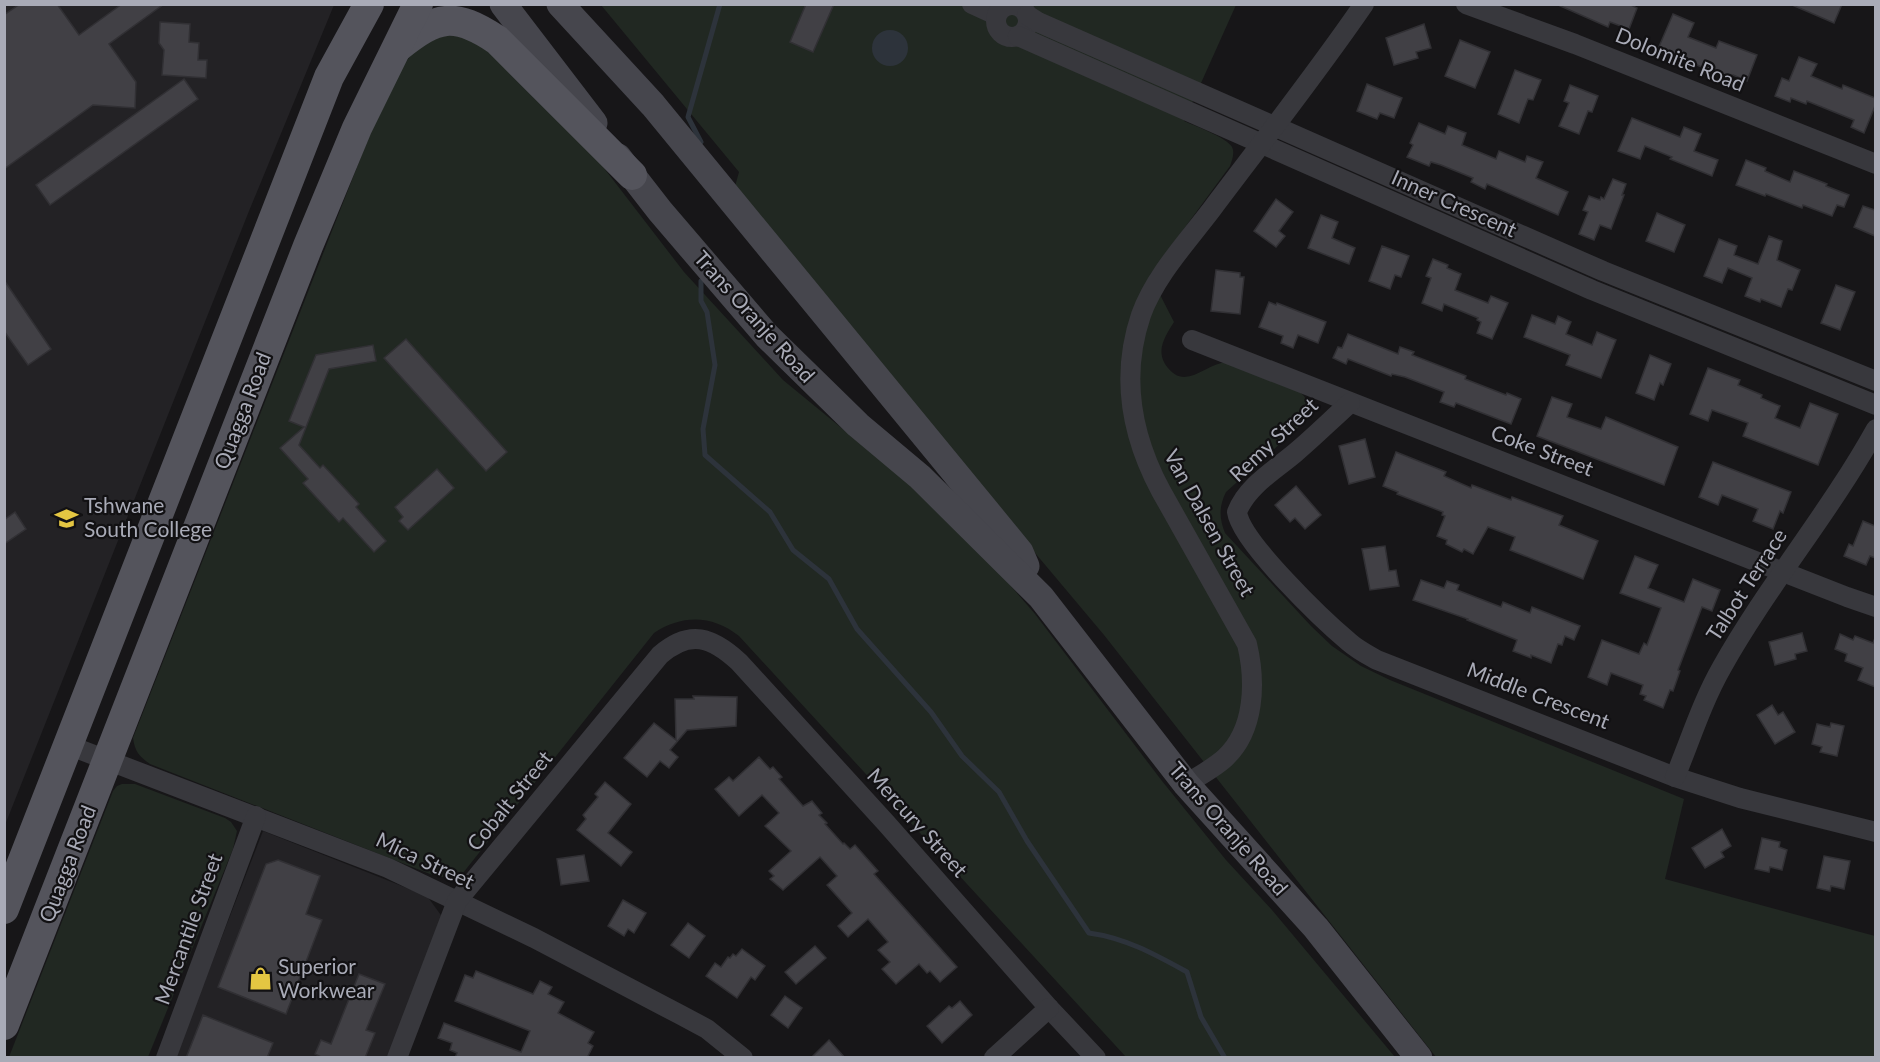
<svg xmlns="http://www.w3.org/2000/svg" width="1880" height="1062" font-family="Lato,sans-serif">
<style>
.built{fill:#232225}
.green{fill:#212822}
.water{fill:#2d333b}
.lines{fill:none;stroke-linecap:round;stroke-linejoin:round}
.stream{stroke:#2d333b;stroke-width:5}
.building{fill:#414045;stroke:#313034;stroke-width:1.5}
.street{stroke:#38383d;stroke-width:20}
.secondary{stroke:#46464d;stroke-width:27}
.primary{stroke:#54545c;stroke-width:30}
.labels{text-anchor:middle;stroke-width:4.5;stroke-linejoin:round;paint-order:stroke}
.street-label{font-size:21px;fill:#a9abb7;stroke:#121113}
.poi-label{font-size:21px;fill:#a9abb7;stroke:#121113;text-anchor:start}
</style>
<rect width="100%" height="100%" fill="#171618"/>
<g class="built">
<path d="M5,5H334L249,211L5,825Z"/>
<path d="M263,831L427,896L454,933L404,1057L175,1058Z"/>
</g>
<g class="green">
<path d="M601,5H1236L1184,121C1195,126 1226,137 1232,147C1235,153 1232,160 1230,166L1150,275L1174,322C1166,335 1156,349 1165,364C1186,396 1208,358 1231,363C1238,364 1246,369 1252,372C1267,378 1286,383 1299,392C1305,395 1307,401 1309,407L1307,416L1302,424L1226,492C1219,506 1219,518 1225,533L1311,626L1332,646L1361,666L1390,680L1684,799L1665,879L1875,936V1057H1436L1104,635L884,373L734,190L739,172Z"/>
<path d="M449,35L472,36L577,133L684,272L783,380L933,503L978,548L1035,614L1162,781L1226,860L1272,910L1395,1057H1126L739,636C713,615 682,614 654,633L463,873L452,878L435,876L150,764C139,756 135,752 133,738L370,134C384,104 397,60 426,42C433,38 442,37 449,35Z"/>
<path d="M122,784H135L225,818L231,822L237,831L233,849L148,1057H9L113,791L117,786Z"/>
</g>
<circle class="water" cx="890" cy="48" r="18"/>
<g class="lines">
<g class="stream">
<path d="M701,142L688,117L720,4"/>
<path d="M701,281V301L707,312L715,365L703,429L705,455L770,512L793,550L829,579L857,629L931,712L962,756L999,792L1027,841L1089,933C1126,938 1156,955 1187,972L1201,1017L1225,1058"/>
</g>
</g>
<g class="building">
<path d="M20,4H57L79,35L122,4H164L109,44L136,82L135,108L93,105L4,169V15Z"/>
<path d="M806,4H834L813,52L790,42Z"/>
<path d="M1556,4H1629L1637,8L1629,29L1610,22L1608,27Z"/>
<path d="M1790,4H1842L1834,23Z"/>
<path d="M1673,14L1694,23L1688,37L1716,48L1719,41L1757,55L1747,81L1733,75L1731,79L1658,49Z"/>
<path d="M160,22L190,24L189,42L199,43L198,60H207L206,78L162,75L164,50L159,43Z"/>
<path d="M1424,24L1431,48L1416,52L1418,58L1394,65L1386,38Z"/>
<path d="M1460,40L1490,52L1475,88L1445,76Z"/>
<path d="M1799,57L1817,64L1811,76L1842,89L1843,85L1875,98V106L1864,133L1851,127L1854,120L1807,101L1806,104L1791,98L1790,102L1775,96L1782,78L1789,81Z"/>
<path d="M1515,70L1541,80L1533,100L1528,99L1519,123L1498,114Z"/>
<path d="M184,79L198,99L50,205L36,185Z"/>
<path d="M1367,84L1402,98L1394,118L1380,113L1377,119L1357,111Z"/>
<path d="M1570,85L1598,96L1592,112L1588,111L1579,134L1559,126L1569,103L1564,101Z"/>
<path d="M1632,118L1680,137L1684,127L1701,134L1694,151L1718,160L1712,176L1670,159L1672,157L1645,146L1640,159L1618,151Z"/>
<path d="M1419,123L1445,134L1448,126L1466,133L1462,145L1496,159L1499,151L1525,162L1527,156L1543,162L1536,178L1568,192L1558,215L1487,184L1485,189L1471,182L1473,178L1441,165L1431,162L1429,166L1407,157L1413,145L1410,143Z"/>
<path d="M1746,160L1766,168L1765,171L1790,182L1794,171L1827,184L1826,186L1849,195L1844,207L1837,205L1832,216L1803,205L1802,208L1766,194L1765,196L1736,185Z"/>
<path d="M1613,179L1626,184L1622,195H1624L1611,229L1600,225L1594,240L1579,234L1588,212L1583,210L1589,196L1600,200L1601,197L1604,199Z"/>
<path d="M1276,199L1293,212L1279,231L1285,236L1276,247L1254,231Z"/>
<path d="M1863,206L1875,210V236L1854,227Z"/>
<path d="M1657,213L1685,225L1674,252L1646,241Z"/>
<path d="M1321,215L1338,222L1332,238L1355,248L1349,264L1308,248Z"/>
<path d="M1769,236L1782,241L1777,260L1800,270L1792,290L1788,289L1781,307L1761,299L1760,302L1745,296L1752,278L1728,268L1722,283L1704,276L1719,239L1737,246L1734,255L1758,264Z"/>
<path d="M1382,246L1409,256L1401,277L1395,275L1390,289L1369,281Z"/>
<path d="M1433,259L1448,265L1447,268L1461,274L1455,290L1488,303L1491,296L1508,303L1492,339L1477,333L1481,322L1477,320L1478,318L1444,304L1442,311L1422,303L1431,278L1426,276Z"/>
<path d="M1216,270L1240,273V277H1244L1240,314L1211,311Z"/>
<path d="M4,280L51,349L28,365L4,331Z"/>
<path d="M1836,285L1855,292L1840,330L1821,323Z"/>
<path d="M1269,302L1276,305L1277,303L1326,322L1318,343L1298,335L1293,348L1281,343L1283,336L1259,327Z"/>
<path d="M1532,315L1555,324L1558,316L1571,322L1566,334L1592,345L1597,332L1616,340L1601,378L1566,365L1570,355L1524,337Z"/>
<path d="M1348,334L1398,354L1400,347L1414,352L1412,355L1466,376L1465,379L1506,395L1507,393L1521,399L1511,424L1456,403L1454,407L1440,402L1444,392L1405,377L1392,374L1391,376L1348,359L1346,364L1333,358L1338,347L1342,348Z"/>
<path d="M406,339L507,452L486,471L384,358Z"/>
<path d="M373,345L376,361L329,369L299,445L320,468L323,465L359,504L356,507L386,541L374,552L343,518L339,522L303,483L308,479L280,448L304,427L289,421L316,355Z"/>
<path d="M1650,355L1671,364L1663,385L1660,383L1654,400L1636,393Z"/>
<path d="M1708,368L1740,380L1738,385L1762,395L1761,398L1780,406L1775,418L1800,428L1810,403L1838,414L1818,465L1743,436L1748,423L1712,410L1708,421L1690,414Z"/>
<path d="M1552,397L1572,404L1567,417L1601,429L1606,417L1678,447L1664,485L1537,436Z"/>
<path d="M1365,439L1375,477L1349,484L1339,446Z"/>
<path d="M1396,452L1446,472L1444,476L1471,488L1472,485L1511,500L1512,497L1563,516L1559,525L1598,541L1583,579L1510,550L1515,537L1488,527L1473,554L1464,549L1462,552L1446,544L1447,540L1437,536L1445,516L1442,515L1443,512L1397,494L1398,492L1383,486Z"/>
<path d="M1713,462L1791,492L1783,513L1780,511L1773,529L1753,521L1758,509L1722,495L1718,505L1699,497Z"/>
<path d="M437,469L454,488L408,530L399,521L403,517L395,507Z"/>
<path d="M1296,486L1321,515L1305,529L1295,518L1290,522L1275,505Z"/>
<path d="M15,512L26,529L4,544V520Z"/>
<path d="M1863,521L1875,526V558L1870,556L1866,565L1844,556L1849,544L1853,546Z"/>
<path d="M1385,546L1389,571L1396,570L1399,586L1370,590L1362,549Z"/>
<path d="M1635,556L1658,565L1648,588L1684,602L1693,579L1720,590L1712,611L1702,607L1678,670L1680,671L1673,691L1670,690L1663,708L1644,700L1646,696L1640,694L1643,685L1611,673L1607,685L1588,677L1602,640L1639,654L1644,643L1647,645L1661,608L1620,593Z"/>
<path d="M1421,580L1444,588L1447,581L1459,585L1457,590L1501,607L1503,602L1530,613L1532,607L1580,626L1574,640L1565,636L1562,645L1558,644L1551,663L1531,655V658L1513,651L1517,640L1467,620L1468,619L1413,600Z"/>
<path d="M1802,633L1807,651L1795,654L1796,659L1775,665L1769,642Z"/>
<path d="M1840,634L1853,640L1855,636L1873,643L1875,638V687L1858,680L1863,668L1845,661L1847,654L1835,649Z"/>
<path d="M693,696L737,697L736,726L687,730L670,750L678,757L669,768L660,761L647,777L624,758L654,723L676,740L675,699H694Z"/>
<path d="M1772,705L1778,715L1783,712L1795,732L1775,744L1757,715Z"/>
<path d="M1831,723L1844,726L1837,756L1820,752L1822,747L1812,744L1817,724L1830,727Z"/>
<path d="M759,757L770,769L773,767L782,777L779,779L803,806L812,801L822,813L819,815L827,823L825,824L843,844L844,843L850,849L855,845L878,871L874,874L957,967L940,982L930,971L927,973L919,964L896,984L882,969L890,962L878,950L888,942L868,919L848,937L838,926L852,913L827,885L837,876L820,857L783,890L770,879L774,876L769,871L791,851L765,826L779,813L762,795L739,816L715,789L729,777L733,781Z"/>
<path d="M605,782L631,804L608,833L632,852L621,866L577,830L586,819L583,815L598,797L595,794Z"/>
<path d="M1722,829L1731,846L1721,852L1724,857L1705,868L1692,848Z"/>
<path d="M1762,838L1780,842L1779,847L1787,850L1782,870L1770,867L1769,872L1755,869Z"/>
<path d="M584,855L589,881L561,885L557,859Z"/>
<path d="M1824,856L1850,861L1844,889L1831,886L1830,891L1817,888Z"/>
<path d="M278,860L320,876L306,914L322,920L286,1014L218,987L266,864Z"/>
<path d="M623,900L646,913L634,933L628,929L624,936L608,926Z"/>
<path d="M688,923L705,936L689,958L671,945Z"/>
<path d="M815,946L826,958L796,984L785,972Z"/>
<path d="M742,949L765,966L755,980L751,977L737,998L706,976L715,963L721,967L728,957L730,958L733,954L736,956Z"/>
<path d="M476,971L533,994L540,981L552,987L548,994L564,1002L558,1013L594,1032L588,1043L593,1046L587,1058H455L457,1053L450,1050L452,1043L438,1038L444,1023L521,1052L530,1031L455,1001L465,975L473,978Z"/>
<path d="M359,974L385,984L366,1030L375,1033L365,1058H323L315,1054L321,1040L331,1044Z"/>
<path d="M785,996L802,1008L788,1028L771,1015Z"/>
<path d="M960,1001L972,1015L942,1043L927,1026L949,1006L952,1008Z"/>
<path d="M203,1015L273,1043L267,1058H186Z"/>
<path d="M829,1040L845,1058H811Z"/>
</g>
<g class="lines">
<g class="street">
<path d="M972,4L996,15"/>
<path d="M1466,4L1575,44L1876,164"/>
<circle cx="1012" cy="21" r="16"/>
<path d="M1027,15L1038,22L1603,271L1876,381"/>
<path d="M1018,36L1592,290L1876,405"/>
<path d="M1192,340L1847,597L1876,607"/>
<path d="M1350,403C1331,420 1314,437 1295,453C1275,470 1247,486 1237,512C1241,542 1324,621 1349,642C1358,650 1368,655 1377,660L1675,777L1740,798L1876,832"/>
<path d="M68,745L388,868L534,938L679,1014L707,1029L743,1058"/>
<path d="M1675,777C1690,741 1702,702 1722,667C1768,585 1830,512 1876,429"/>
<path d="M1186,784C1199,776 1214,768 1225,758C1255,730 1256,682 1247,644L1161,491C1131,435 1120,377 1141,315C1155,276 1187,242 1212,209C1263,141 1316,74 1364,4"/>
<path d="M166,1058L256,816"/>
<path d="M397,1058L457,901L660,655C690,629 712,637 739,662L886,823L1049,1008L1096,1058"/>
<path d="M994,1058L1049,1008"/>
</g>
<g class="secondary">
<path d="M503,4L594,123"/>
<path d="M560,4L653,105L993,519L1020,552L1026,566"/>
<path d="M618,157L660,211L767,336L858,425L920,477L1041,597L1186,784L1316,928L1419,1058"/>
</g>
<g class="primary">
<path d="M398,47C437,16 454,11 497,40L632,175"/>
<path d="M4,909L329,77L369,4"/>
<path d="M4,1025L308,246L357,128L418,4"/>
</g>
</g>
<defs>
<symbol id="university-bare" viewBox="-9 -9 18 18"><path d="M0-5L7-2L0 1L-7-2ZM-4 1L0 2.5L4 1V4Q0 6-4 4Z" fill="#e4c642" stroke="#121113" stroke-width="2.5" paint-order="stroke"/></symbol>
<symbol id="shop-bare" viewBox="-9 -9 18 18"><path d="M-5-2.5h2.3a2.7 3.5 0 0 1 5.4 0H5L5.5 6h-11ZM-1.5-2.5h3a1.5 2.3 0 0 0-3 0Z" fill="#e4c642" stroke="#121113" stroke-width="2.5" paint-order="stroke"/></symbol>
</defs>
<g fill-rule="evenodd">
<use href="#university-bare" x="50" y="502" width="33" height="33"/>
<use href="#shop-bare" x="244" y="962" width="33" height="33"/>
</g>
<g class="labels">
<g class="street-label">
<text transform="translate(1680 60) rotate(22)" y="7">Dolomite Road</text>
<text transform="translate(1454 204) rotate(24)" y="7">Inner Crescent</text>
<text transform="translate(754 317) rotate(48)" y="7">Trans Oranje Road</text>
<text transform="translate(243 411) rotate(-69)" y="7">Quagga Road</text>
<text transform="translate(1274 440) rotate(-43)" y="7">Remy Street</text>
<text transform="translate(1542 451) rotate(21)" y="7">Coke Street</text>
<text transform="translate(1209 523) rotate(61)" y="7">Van Dalsen Street</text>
<text transform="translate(1747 585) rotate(-57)" y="7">Talbot Terrace</text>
<text transform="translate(1538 696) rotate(21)" y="7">Middle Crescent</text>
<text transform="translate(510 801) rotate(-51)" y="7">Cobalt Street</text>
<text transform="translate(917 823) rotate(48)" y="7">Mercury Street</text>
<text transform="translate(1228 829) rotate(49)" y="7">Trans Oranje Road</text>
<text transform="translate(425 861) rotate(25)" y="7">Mica Street</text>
<text transform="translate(68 864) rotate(-69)" y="7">Quagga Road</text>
<text transform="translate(189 929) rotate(-70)" y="7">Mercantile Street</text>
</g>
<g class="poi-label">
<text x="84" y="513">Tshwane<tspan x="84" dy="24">South College</tspan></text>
<text x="278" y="974">Superior<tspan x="278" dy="24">Workwear</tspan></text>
</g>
</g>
<rect width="1880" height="1062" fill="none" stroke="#a9abb7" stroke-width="12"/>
</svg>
